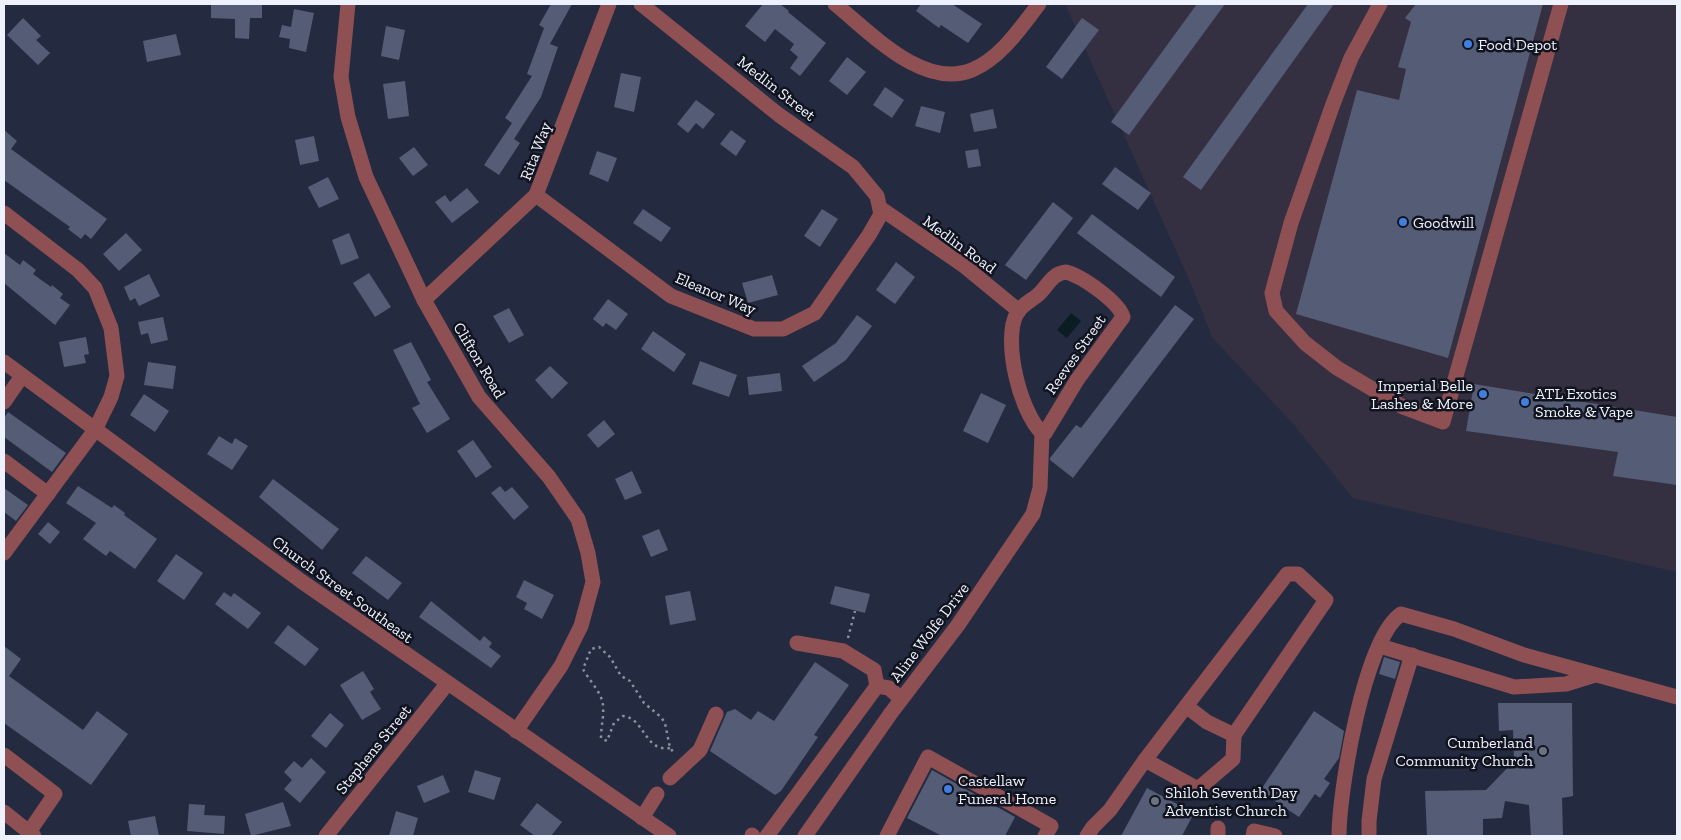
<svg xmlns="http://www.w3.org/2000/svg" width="1681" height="840" font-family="'Zilla Slab',serif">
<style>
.commercial{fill:#353041}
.water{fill:#0c1c23}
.building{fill:#545c76}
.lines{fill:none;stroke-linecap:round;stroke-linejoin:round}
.path{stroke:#8b90a1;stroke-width:2.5;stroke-dasharray:2.5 4;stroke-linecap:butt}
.minor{stroke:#8e5052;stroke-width:15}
.shop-dot{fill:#3f7fe0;stroke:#11141e;stroke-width:2}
.worship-dot{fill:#6b7280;stroke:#11141e;stroke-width:2}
.labels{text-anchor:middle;stroke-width:5;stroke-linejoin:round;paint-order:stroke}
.poi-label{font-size:16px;fill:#eef2fe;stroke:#11141e;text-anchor:start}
.street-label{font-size:16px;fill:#eef2fe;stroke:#11141e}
</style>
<rect width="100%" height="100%" fill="#242b41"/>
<path class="commercial" d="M1065,4H1677V572L1353,498L1296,427L1212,337L1192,286Z"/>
<path class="water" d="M1071,313L1081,321L1067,338L1057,330Z"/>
<g class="building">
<path d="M211,4H262V18H250L249,39L235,38V19L211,18Z"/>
<path d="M551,4H572L550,44L558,47L541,97L514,139L520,143L499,175L484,165L512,123L505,118L532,76L527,74L544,28L539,25Z"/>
<path d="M763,4H780L789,11L788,12L826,43L800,76L790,68L798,57L790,50L794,44L775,29L765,42L745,26Z"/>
<path d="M921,4H952L982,24L968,43L941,25L939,28L916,11Z"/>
<path d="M1197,4H1225L1129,135L1111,122Z"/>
<path d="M1308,4H1334L1201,190L1183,177Z"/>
<path d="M1416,4H1543L1448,358L1296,314L1357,90L1399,100L1406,69L1398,67L1411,22L1405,18Z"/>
<path d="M294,9L314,13L306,52L289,48L290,39L279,37L282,25L291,27Z"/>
<path d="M23,18L41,36L36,40L50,53L38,65L7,35Z"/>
<path d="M1082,18L1099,30L1062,79L1046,67Z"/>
<path d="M386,26L405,30L399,60L381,56Z"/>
<path d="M176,34L181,55L147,62L143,41Z"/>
<path d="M847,57L866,72L847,95L829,81Z"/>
<path d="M621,73L641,77L634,112L614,107Z"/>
<path d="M405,81L409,116L388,119L383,84Z"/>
<path d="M885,87L904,100L892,118L873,105Z"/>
<path d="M696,100L715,114L703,129L696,123L688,133L677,124Z"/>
<path d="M921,106L945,112L940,133L915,126Z"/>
<path d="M993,109L997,128L974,132L970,114Z"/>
<path d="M4,130L17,141L11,149L107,219L91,239L85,234L81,239L68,229L70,227L4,180Z"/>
<path d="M731,130L746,141L736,156L720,144Z"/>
<path d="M314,136L319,161L300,165L295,140Z"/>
<path d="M414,147L428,165L413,176L399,158Z"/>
<path d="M978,149L981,166L968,168L965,151Z"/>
<path d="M597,151L617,158L608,182L589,174Z"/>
<path d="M1115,167L1151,193L1138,210L1102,184Z"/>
<path d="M328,177L339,199L319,208L308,187Z"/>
<path d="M467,188L479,202L452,223L435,202L445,195L450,202Z"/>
<path d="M1053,202L1073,218L1026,280L1005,265Z"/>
<path d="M643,209L671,228L661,242L633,223Z"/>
<path d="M822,209L838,219L820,247L804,236Z"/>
<path d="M1092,214L1175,277L1161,297L1077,233Z"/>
<path d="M126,233L142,250L119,271L103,254Z"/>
<path d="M349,233L359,258L341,265L332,240Z"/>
<path d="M4,253L20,265L23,260L36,270L33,274L51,287L52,285L63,294L60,298L70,305L55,325L4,283Z"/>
<path d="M896,262L915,277L895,304L876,290Z"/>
<path d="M369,273L391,307L375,317L353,283Z"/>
<path d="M149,274L160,296L139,306L135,298L130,301L124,287Z"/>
<path d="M772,275L778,295L748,303L742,283Z"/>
<path d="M608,299L628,314L616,330L606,323L603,327L593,319Z"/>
<path d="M1175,305L1194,319L1073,478L1050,460V458L1076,425L1081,428Z"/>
<path d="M509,308L524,335L509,343L493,316Z"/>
<path d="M857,315L872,326L846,360L814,382L802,366L836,343Z"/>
<path d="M163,317L168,340L151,344L148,333L141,335L138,322Z"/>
<path d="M653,331L686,354L674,372L641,349Z"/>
<path d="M86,337L89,354L84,355L86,363L64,367L59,342Z"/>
<path d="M411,342L431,380L427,382L450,419L427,433L412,408L420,404L393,350Z"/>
<path d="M700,361L737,375L729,397L692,384Z"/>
<path d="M148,362L176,366L173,389L144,385Z"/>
<path d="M550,366L568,383L552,399L535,380Z"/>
<path d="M780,373L782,391L749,395L747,377Z"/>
<path d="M1474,384L1677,417V485L1613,476L1618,452L1466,431Z"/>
<path d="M981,393L1006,405L988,443L963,431Z"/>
<path d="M144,394L169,411L155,432L130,415Z"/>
<path d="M8,412L66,453L52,472L4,437V418Z"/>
<path d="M604,420L615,434L598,448L587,435Z"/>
<path d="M219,436L232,444L235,438L248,446L232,470L207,454Z"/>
<path d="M473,440L492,467L476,478L457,451Z"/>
<path d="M632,471L642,493L625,500L615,479Z"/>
<path d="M273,479L339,529L322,550L259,497Z"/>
<path d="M78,486L112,508L114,505L125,513L124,515L157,539L135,569L110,551L106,556L83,539L96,523L66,503Z"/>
<path d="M500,486L505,492L512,487L529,507L514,520L491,493Z"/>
<path d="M4,488L28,505L16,521L4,512Z"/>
<path d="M48,522L60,532L50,544L38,534Z"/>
<path d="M659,529L668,550L651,557L642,536Z"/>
<path d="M176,554L203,573L184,600L157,581Z"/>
<path d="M366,556L402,583L388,600L352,573Z"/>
<path d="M524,580L554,595L542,619L524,609L527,603L516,597Z"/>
<path d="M835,586L870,594L865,613L830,604Z"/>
<path d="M690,591L696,620L670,625L665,596Z"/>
<path d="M224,592L231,597L234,593L261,613L248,629L215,604Z"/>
<path d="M431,601L480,641L484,636L492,643L489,647L501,656L491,668L419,617Z"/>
<path d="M288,625L319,649L305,666L274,643Z"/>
<path d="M4,646L21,659L9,676L83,730L97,711L128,734L91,785L4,723Z"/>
<path d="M1384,657L1400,662L1395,679L1379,674Z"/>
<path d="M815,662L849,685L814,735L818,737L781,791L775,795L710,751L727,712L735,709L751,720L758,711L774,721Z"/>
<path d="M363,671L374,689L370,692L381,709L362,720L340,685Z"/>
<path d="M1498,703H1572L1573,796L1562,798L1563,836H1531L1529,805L1505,801L1502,818L1483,819V836H1427L1425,791L1486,790L1514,761L1513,730L1499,731Z"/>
<path d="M1314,711L1344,731L1339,758L1324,779L1330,783L1320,798L1315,794L1299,817L1260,791Z"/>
<path d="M330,713L344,725L326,748L311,736Z"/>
<path d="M311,758L326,772L300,803L284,789L292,780L284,772L294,761L302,768Z"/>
<path d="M475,770L501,778L494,800L468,792Z"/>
<path d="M932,770L1015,817L1005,836H942L907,818Z"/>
<path d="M443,775L450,792L424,803L417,786Z"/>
<path d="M1147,788L1194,813L1182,836H1121Z"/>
<path d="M283,802L291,826L251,836L245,814Z"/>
<path d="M537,803L562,822L551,836H535L520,825Z"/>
<path d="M189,804L205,805L204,815L225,816L224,834L187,831Z"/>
<path d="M396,811L418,818L413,836H389Z"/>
<path d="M155,816L159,836H131L128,821Z"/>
</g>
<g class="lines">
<g class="path">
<path d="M848,638L855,611"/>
<path d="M670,748C644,752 645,718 623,716L614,723L607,741L601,738C601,727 604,716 603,706C603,694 588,679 583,669L591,649L599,647L610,657L621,676L630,681L644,703L661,717L665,723L670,748L675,754"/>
</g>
<g class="minor">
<path d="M348,4L341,77L348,117L366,177L424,300L479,397L549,477L578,519L588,553L593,582L581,626L561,666L516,731"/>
<path d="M835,4C870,32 923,90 972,70C1001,58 1021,27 1039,4"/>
<path d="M1380,4L1351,58L1333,104L1291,223L1272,293L1276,311L1305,343L1337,368L1403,407L1443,422L1561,4"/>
<path d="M536,195L671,296L754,329H783L815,313L869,235L881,214L877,196L853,167L779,115L641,4"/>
<path d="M880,208L963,265L1019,311"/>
<path d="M4,213L78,270L95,288L111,328L117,376L111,397L95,430L4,553"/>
<path d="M1066,272C1082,276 1119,302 1123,317L1077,380L1045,433H1042C1020,412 1002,340 1017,313C1022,304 1033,300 1040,293C1048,285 1053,273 1066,272Z"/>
<path d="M424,300L536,195L609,4"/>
<path d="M4,362L301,581L669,836"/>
<path d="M4,402L22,376"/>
<path d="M4,461L48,494"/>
<path d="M1380,646L1514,687L1566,684L1595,675"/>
<path d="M877,686L889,688L901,699"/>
<path d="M4,755L55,794L29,832"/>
<path d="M1145,760L1287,574H1298L1326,600L1234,735L1207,722L1186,706"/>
<path d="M670,778L700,750L716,714"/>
<path d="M4,812L34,836"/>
<path d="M642,818L657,794"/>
<path d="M752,835L753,836"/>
<path d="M326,836L447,684"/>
<path d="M767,836L877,686L874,670L843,651L797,643"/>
<path d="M805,836L891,713L958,625L1033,514L1040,488L1042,433"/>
<path d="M887,836L928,757L1051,826L1045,836"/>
<path d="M1087,836L1093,827L1110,810L1145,760L1198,789L1233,759L1234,735"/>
<path d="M1218,836V828"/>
<path d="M1253,836L1254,831L1275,836"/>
<path d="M1339,836C1339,792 1364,639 1401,614L1454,629L1524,655L1677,697"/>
<path d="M1369,836V821L1374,779L1412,655"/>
</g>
</g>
<g class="shop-dot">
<circle cx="1468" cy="44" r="5"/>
<circle cx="1403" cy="222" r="5"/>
<circle cx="1483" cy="394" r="5"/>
<circle cx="1525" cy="402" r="5"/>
<circle cx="948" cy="789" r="5"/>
</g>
<g class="worship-dot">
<circle cx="1543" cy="751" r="5"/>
<circle cx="1155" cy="801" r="5"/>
</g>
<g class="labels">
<g class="poi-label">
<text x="1478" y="50">Food Depot</text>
<text x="1413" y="228">Goodwill</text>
<text x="1473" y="391" text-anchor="end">Imperial Belle<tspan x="1473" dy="18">Lashes &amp; More</tspan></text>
<text x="1535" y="399">ATL Exotics<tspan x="1535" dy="18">Smoke &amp; Vape</tspan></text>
<text x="1533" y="748" text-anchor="end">Cumberland<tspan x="1533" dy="18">Community Church</tspan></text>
<text x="958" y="786">Castellaw<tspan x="958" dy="18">Funeral Home</tspan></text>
<text x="1165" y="798">Shiloh Seventh Day<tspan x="1165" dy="18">Adventist Church</tspan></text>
</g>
<g class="street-label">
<text transform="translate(777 88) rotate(38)" y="6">Medlin Street</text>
<text transform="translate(535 151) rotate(-69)" y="6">Rita Way</text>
<text transform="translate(960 244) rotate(36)" y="6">Medlin Road</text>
<text transform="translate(716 293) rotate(23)" y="6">Eleanor Way</text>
<text transform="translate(1075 354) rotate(-55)" y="6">Reeves Street</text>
<text transform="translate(480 360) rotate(59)" y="6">Clifton Road</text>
<text transform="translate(343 589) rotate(36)" y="6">Church Street Southeast</text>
<text transform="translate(929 632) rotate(-53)" y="6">Aline Wolfe Drive</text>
<text transform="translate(373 749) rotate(-51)" y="6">Stephens Street</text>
</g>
</g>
<rect width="1681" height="840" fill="none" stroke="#eef2fe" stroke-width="10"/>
</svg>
